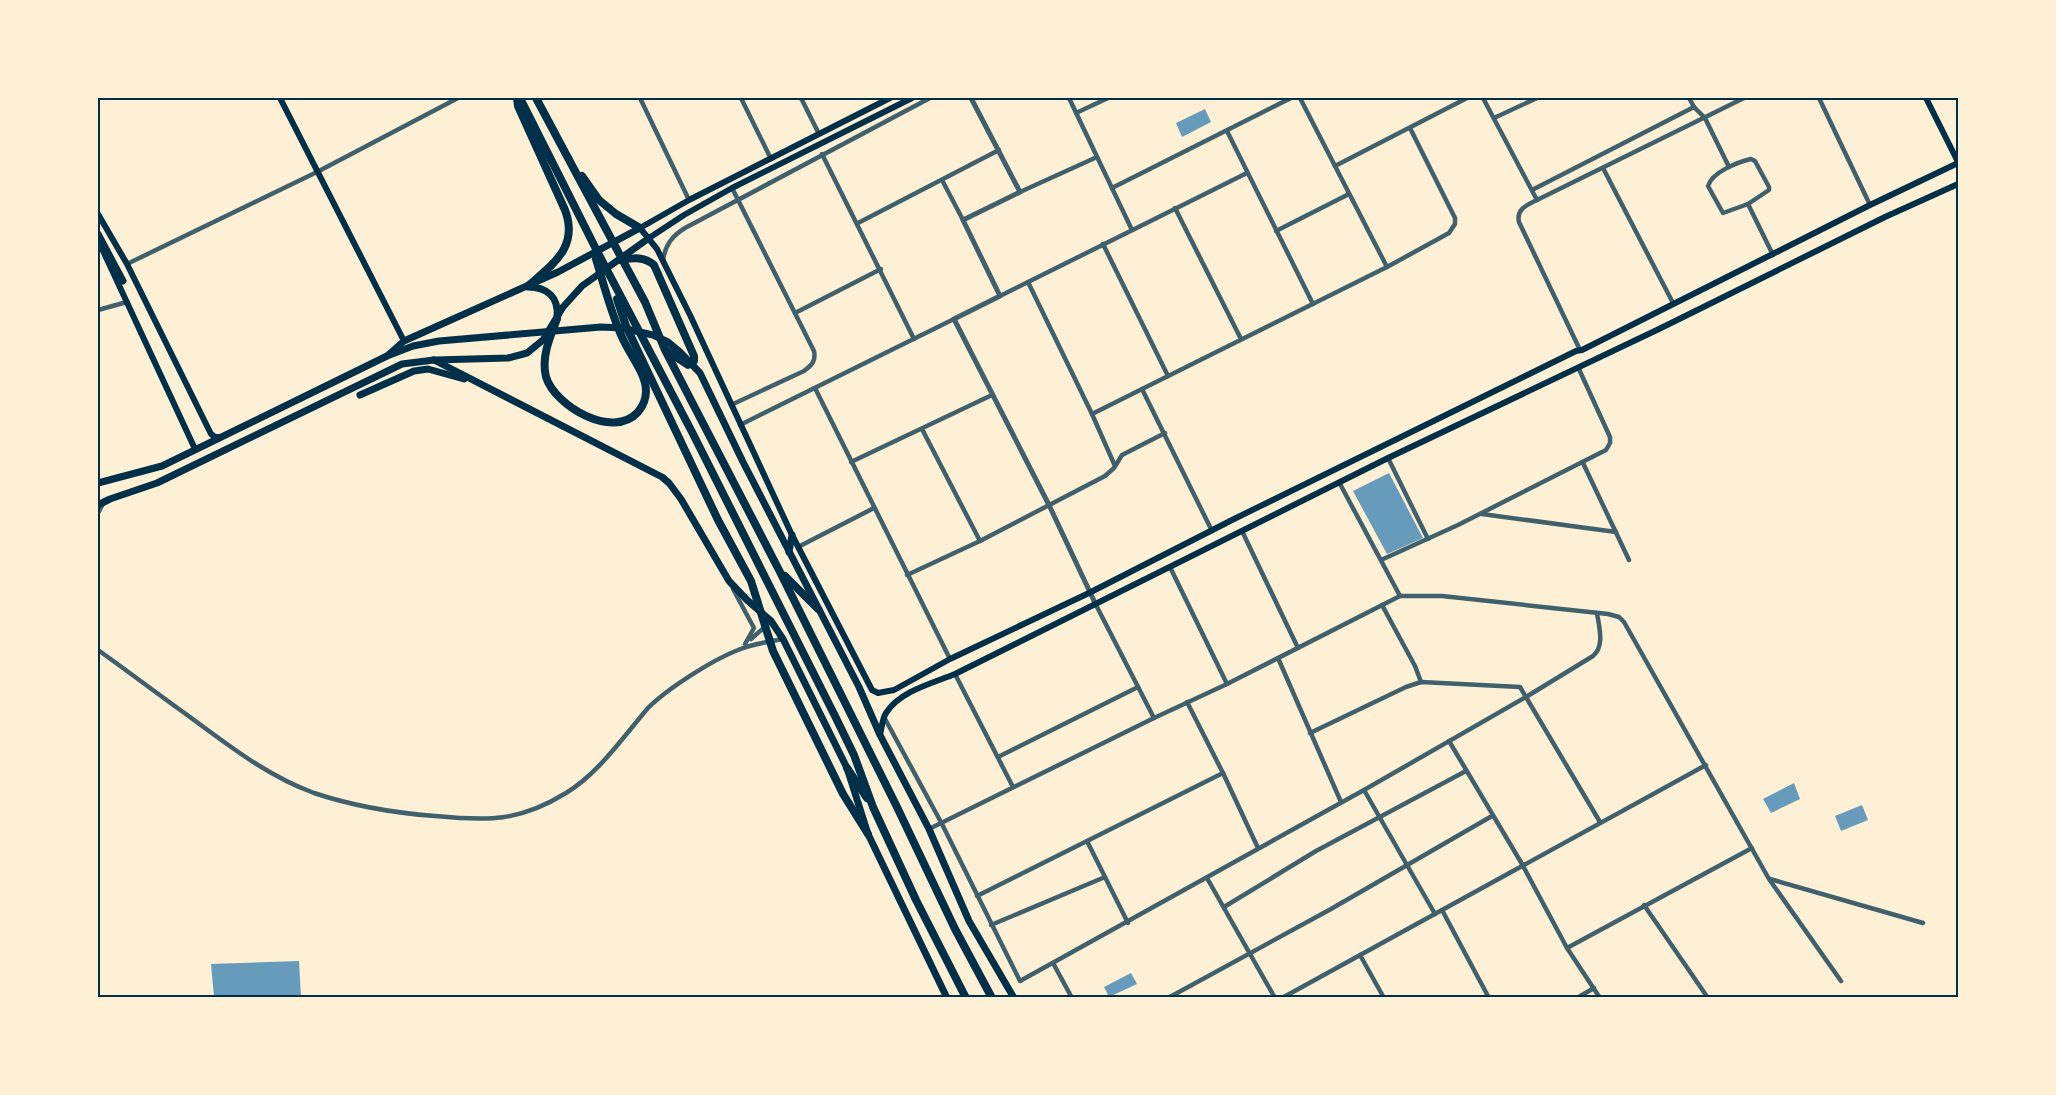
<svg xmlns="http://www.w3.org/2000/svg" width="2056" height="1095" font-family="'Noto Sans',sans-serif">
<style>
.water{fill:#669bbc}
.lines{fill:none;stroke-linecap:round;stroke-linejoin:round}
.minor{stroke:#3f606c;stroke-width:4.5}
.tertiary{stroke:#3f606c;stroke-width:5}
.secondary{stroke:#003049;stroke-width:6}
.primary{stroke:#003049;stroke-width:7}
.trunk{stroke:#003049;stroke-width:8}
.neatline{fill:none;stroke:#003049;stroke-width:2}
</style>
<rect width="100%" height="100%" fill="#fdf0d5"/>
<g class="water">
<path d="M1205,109L1211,122L1182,137L1176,123Z"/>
<path d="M1389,473L1423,538L1387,554L1353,491Z"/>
<path d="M1794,783L1800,799L1771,813L1763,799Z"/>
<path d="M1862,805L1868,820L1841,831L1835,816Z"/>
<path d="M299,961L301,997H214L211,964Z"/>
<path d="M1131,973L1137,984L1109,997L1104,987Z"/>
</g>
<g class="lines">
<g class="minor">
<path d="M640,98L689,200"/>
<path d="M741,98L771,159"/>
<path d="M801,98L819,134"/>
<path d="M1069,98L1132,230"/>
<path d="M1300,98L1387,267"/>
<path d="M1483,98L1537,200"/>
<path d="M1689,98L1694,107L1705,118L1729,167"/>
<path d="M1819,98L1870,205"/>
<path d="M1076,113L1108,98"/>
<path d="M1494,118L1537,98"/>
<path d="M1227,131L1313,304"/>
<path d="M822,154L914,339"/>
<path d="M1751,159L1755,161L1769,187V190L1748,204L1723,213L1708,186C1712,172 1738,162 1751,159Z"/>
<path d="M1335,166L1467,98"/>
<path d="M1603,168L1673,303"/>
<path d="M942,180L963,220"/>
<path d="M1112,188L1291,98"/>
<path d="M1532,190L1694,107"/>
<path d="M1020,192L1097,157"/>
<path d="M1748,204L1773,255"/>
<path d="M1175,208L1241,339"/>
<path d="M858,223L999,150"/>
<path d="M1276,231L1349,194"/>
<path d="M1103,244L1168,376"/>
<path d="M663,261C665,245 672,236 685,228L930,98"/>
<path d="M127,264L317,172L458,98"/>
<path d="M1028,282L1092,414L1115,466"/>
<path d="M1000,296L1247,173"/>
<path d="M98,310L127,302"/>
<path d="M795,313L881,269"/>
<path d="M1580,350L1519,222C1516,209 1527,205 1537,200L1744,98"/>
<path d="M815,388L950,659"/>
<path d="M1142,389L1212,531"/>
<path d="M731,405L804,371C812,365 816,361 814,351L732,188"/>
<path d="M1092,414L1387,267L1449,233L1455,224V218L1410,128"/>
<path d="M740,425L954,319"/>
<path d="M922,429L980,541"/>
<path d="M1388,458L1428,539"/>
<path d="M851,462L992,395"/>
<path d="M1583,463L1629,560"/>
<path d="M1339,482L1400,596"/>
<path d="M98,513L104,502"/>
<path d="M1482,514L1616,532"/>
<path d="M1242,531L1298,648"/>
<path d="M798,547L874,508"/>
<path d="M1381,560L1458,525L1606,450L1610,443V437L1578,367"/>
<path d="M1170,567L1227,684"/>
<path d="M907,575L980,541L1105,476L1114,468L1122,455L1165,433"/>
<path d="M733,589L754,628L745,644"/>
<path d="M1096,605L1154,718"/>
<path d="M1382,605L1415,666L1421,682"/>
<path d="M751,639L767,625"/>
<path d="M98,650C129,672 159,695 190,717C229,746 268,776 314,793C353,806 395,813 435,816C488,821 519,822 566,793C598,774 624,736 648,708C667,689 712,660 738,650C752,644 768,642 783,639"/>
<path d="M1278,658L1341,802"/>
<path d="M955,674L1013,787"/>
<path d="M1187,702L1223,773L1258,848"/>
<path d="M884,717L942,824L1020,981L1364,790L1526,697L1593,656C1605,646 1599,627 1597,613"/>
<path d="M1310,733L1406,687L1421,682L1520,687L1600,822"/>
<path d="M1449,741L1522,864L1567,948L1600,998"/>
<path d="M998,757L1138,687"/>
<path d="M1364,790L1435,914"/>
<path d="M929,829L1154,718L1227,684L1400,596H1442L1608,614L1619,617L1624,622L1769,879L1841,981"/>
<path d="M1087,841L1128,923"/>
<path d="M1207,878L1275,998"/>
<path d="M1770,879L1923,923"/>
<path d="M977,896L1223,773"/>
<path d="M1644,905L1708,998"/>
<path d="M1224,907L1316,851L1466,771"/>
<path d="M1442,910L1489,998"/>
<path d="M991,925L1105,877"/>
<path d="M1567,948L1752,848"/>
<path d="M1360,955L1384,998"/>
<path d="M1053,963L1072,998"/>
<path d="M1168,998L1331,909L1492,816"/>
<path d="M1282,998L1706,765"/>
<path d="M1577,998L1594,988"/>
</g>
<path class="tertiary" d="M971,98L1020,192L963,220L1000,296L954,319L1049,505L1096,605"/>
<g class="secondary">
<path d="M280,98L404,341"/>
<path d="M890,98L689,200L640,228L657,249L690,315L792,535L872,690L878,693L894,690L950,659L1089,593L1236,518L1576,351L1582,350L1870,205L1958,163"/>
<path d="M1926,98L1958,162"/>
<path d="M98,214L127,264L211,434L215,437H220"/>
<path d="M649,238L684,215L732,188L912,98"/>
<path d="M98,240L195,449"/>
<path d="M880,735C882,728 882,719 886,713C900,691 933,683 955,674L1388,458L1659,329L1885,217L1958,184"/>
</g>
<g class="primary">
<path d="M98,234L123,281"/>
<path d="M528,287C547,287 559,297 557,317"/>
<path d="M387,356L413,346L439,341L601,327L622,328L653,335L668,342L680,352L700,373L743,462L859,687L880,735L929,829L969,921L1014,998"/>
<path d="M434,360L662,477L669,483L681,499L729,581L747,600L771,621L783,639L847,768L868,834L947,998"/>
<path d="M360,395L414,371L428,369L464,379"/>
<path d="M98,483L162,466L387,356L404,341L558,272L640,228"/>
<path d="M98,505L110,499L157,483L402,364L434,360L508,358L527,353L543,340L563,307L582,286L649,238"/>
<path d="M789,552L792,535"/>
</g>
<g class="trunk">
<path d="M517,98L518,106L565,210C579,247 553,264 528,286"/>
<path d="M520,98L598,253L692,432L835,716L854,755L873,807L916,900L966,998"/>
<path d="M536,98L645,302L665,350L779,570L897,807L955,929L992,998"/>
<path d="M582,176L599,200L616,214L640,228"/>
<path d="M620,260C633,258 644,256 654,265L694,356V361L688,365L667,351"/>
<path d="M617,299L626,326L718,520L751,581L773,651L843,794L868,834"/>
<path d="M557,319C550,337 541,357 546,377C555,406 613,440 638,412C643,406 646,399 646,391C646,373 629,354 622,337C611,313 604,285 596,259"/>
<path d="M785,576L818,609"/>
<path d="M847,768L867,798"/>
</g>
</g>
<rect width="2056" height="1095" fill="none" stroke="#fdf0d5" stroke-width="198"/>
<rect x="99" y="99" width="1858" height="897" class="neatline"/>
</svg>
